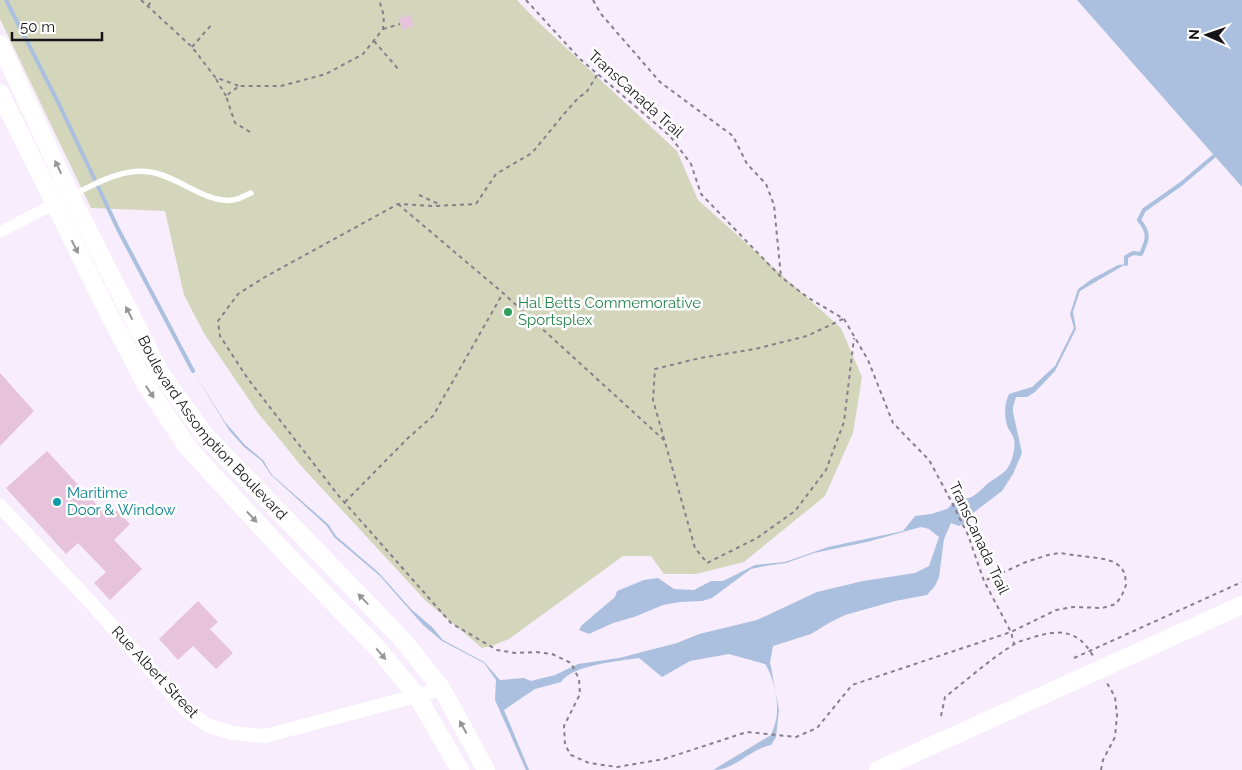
<svg xmlns="http://www.w3.org/2000/svg" width="1242" height="770" font-family="Raleway,sans-serif">
<style>
.green{fill:#d4d6bc}
.water{fill:#abbfdf}
.lines{fill:none;stroke-linecap:round;stroke-linejoin:round}
.stream{stroke:#abbfdf;stroke-width:4}
.building{fill:#e6c3da}
.path{stroke:#877f8a;stroke-width:2;stroke-dasharray:4 4;stroke-linecap:butt}
.service{stroke:#fff;stroke-width:5.5}
.minor{stroke:#fff;stroke-width:11}
.tertiary{stroke:#fff;stroke-width:14}
.primary{stroke:#fff;stroke-width:18}
.oneway{fill:#979598}
.leisure-dot{fill:#2e9e5b;stroke:#fff;stroke-width:2}
.culture-dot{fill:#0f9aa8;stroke:#fff;stroke-width:2}
.labels{text-anchor:middle;stroke-width:5;stroke-linejoin:round;paint-order:stroke}
.street-label{font-size:15px;fill:#171319;stroke:#fff}
.leisure-label{font-size:15px;fill:#27864d;stroke:#fff;text-anchor:start}
.culture-label{font-size:15px;fill:#0d838f;stroke:#fff;text-anchor:start}
</style>
<rect width="100%" height="100%" fill="#f8edfc"/>
<path class="green" d="M0,0H517L534,18L677,151L698,200L841,328L862,377L853,433L825,496L744,562L696,574H664L651,556H623L509,639L494,645L482,648L426,601L303,468L258,413L205,335L184,295L165,211L91,208L0,19Z"/>
<g class="water">
<path d="M1077,0H1242V187Z"/>
<path d="M1126,264L1080,291L1073,312L1076,329L1055,371L1035,392L1027,397H1016L1013,407V412L1022,453L1013,474L1002,491L973,513L967,522L959,526L951,523L944,539L939,577L935,586L927,595L895,601L845,615L829,623L811,634L773,646L770,662L779,710L776,737L771,745C750,749 735,770 713,770L771,735C774,728 777,719 777,711C778,698 773,675 765,664L729,654L690,661L662,677L639,658C619,661 572,665 561,682L535,689L504,710L529,770H526L495,700L496,680L484,663L442,641L423,625L380,576L334,537L327,526L271,475L261,460L244,447L229,430L193,371L225,422L245,445L263,460L272,475L328,524L336,536L379,573L411,609L432,627L443,640L484,662L500,680L524,678L531,681L555,675L578,664L619,658L677,643L699,634L757,620L817,592L863,581L915,573L929,566L939,537L929,529L921,527L867,542L814,553L786,563L765,566L751,569L712,598L702,601L680,602L663,605L634,617L613,623L589,634L579,630L582,625L615,597L617,591L644,580L658,578L674,589L694,590L711,581H723L755,565L785,562L828,547L903,531L915,516L931,514L947,509L958,498C970,501 977,494 985,486C991,480 1001,476 1007,469C1012,462 1016,448 1014,439C1013,435 1010,432 1008,428C1004,418 1004,404 1009,394L1032,387L1055,366L1074,328L1070,314L1078,289L1092,279L1118,265Z"/>
</g>
<g class="lines">
<g class="stream">
<path d="M6,0L59,104L118,229L193,371"/>
<path d="M1126,264V257L1133,253L1141,254C1148,239 1150,233 1139,220L1144,210L1181,184L1214,156"/>
</g>
</g>
<g class="building">
<path d="M410,14L414,26L402,30L399,18Z"/>
<path d="M0,373L34,411L0,446Z"/>
<path d="M47,451L108,517L116,510L130,524L114,540L142,569L110,600L94,583L106,572L78,543L66,554L6,488Z"/>
<path d="M198,601L218,622L210,629L233,653L216,669L193,646L178,660L159,639Z"/>
</g>
<g class="lines">
<g class="path">
<path d="M141,0L192,47L215,77L239,86"/>
<path d="M526,0L580,59L670,136L691,164L701,194L781,277L807,297L844,319L868,360L893,423L929,460L948,495L968,535L984,581L1011,632L1014,644"/>
<path d="M593,0L601,14L660,82L733,136L747,164L766,184L774,205L781,277"/>
<path d="M148,6L152,0"/>
<path d="M383,29L400,24"/>
<path d="M374,41L399,70"/>
<path d="M192,47L213,23"/>
<path d="M597,75L586,93L579,97L564,114L532,153L496,174L476,204L434,206L398,204L265,277L238,294L218,321L220,336L248,379L338,495L451,623L497,650L515,653L536,652L552,654L571,663L579,679L580,694L564,726L565,745L571,755L589,763L617,767L664,759L747,732L796,737L817,728L852,685L1011,632L1056,610L1073,607L1102,608L1116,604L1122,595L1126,585L1125,574L1121,567L1114,562L1104,559L1059,553L1048,555L1026,562L984,581"/>
<path d="M216,79L226,96"/>
<path d="M250,132L235,123L226,96L239,86H281L326,74L363,54L383,29L384,16L379,0"/>
<path d="M419,195L441,205"/>
<path d="M398,204L503,293L665,441"/>
<path d="M843,319L807,336L755,349L700,358L655,369L653,400L695,548L707,563L757,538L795,511L826,470L844,422L854,338"/>
<path d="M345,502L408,438L433,416L503,293"/>
<path d="M1074,658L1242,582"/>
<path d="M941,716L945,697C967,680 989,660 1013,645C1018,641 1025,640 1031,638C1058,629 1078,629 1093,656"/>
<path d="M1101,770L1103,760L1115,737L1117,715L1115,697L1107,683"/>
</g>
<path class="service" d="M73,195C96,183 123,168 150,172C178,176 206,204 233,200C239,199 246,195 251,193"/>
<path class="minor" d="M0,232L60,201"/>
<path class="tertiary" d="M0,506L95,607L185,709L207,725L232,733L265,736L442,689"/>
<g class="primary">
<path id="s1" d="M0,44L71,196L161,374L204,434L401,638L442,689L486,770"/>
<path d="M0,93L107,310L146,385L189,449L287,555L380,651L417,696L460,770"/>
<path d="M878,770L1242,605"/>
</g>
</g>
<defs><path id="oneway-solid" d="M-6-.8H1V-3.2L6.5 0L1 3.2V.8H-6Z" transform="scale(1.25)"/></defs>
<g class="oneway">
<use href="#oneway-solid" transform="translate(58 167) rotate(-115)"/>
<use href="#oneway-solid" transform="translate(75 247) rotate(63)"/>
<use href="#oneway-solid" transform="translate(129 313) rotate(-117)"/>
<use href="#oneway-solid" transform="translate(150 392) rotate(56)"/>
<use href="#oneway-solid" transform="translate(252 517) rotate(47)"/>
<use href="#oneway-solid" transform="translate(363 599) rotate(-134)"/>
<use href="#oneway-solid" transform="translate(381 654) rotate(49)"/>
<use href="#oneway-solid" transform="translate(463 727) rotate(-119)"/>
</g>
<circle class="leisure-dot" cx="508" cy="312" r="5"/>
<circle class="culture-dot" cx="57" cy="502" r="5"/>
<g class="labels">
<g class="street-label">
<text transform="translate(636 94) rotate(42)" y="5">TransCanada Trail</text>
<text dy="5" stroke="none"><textPath href="#s1" startOffset="441">Boulevard Assomption Boulevard</textPath></text>
<text transform="translate(979 538) rotate(65)" y="5">TransCanada Trail</text>
<text transform="translate(155 672) rotate(47)" y="5">Rue Albert Street</text>
</g>
<g class="leisure-label">
<text x="518" y="308">Hal Betts Commemorative<tspan x="518" dy="17">Sportsplex</tspan></text>
</g>
<g class="culture-label">
<text x="67" y="498">Maritime<tspan x="67" dy="17">Door &amp; Window</tspan></text>
</g>
</g>
<g transform="translate(1207 35) rotate(272)" stroke="#ffffff" stroke-width="4" paint-order="stroke">
<path d="M0-4L9 19L0 12L-9 19Z" fill="#171319"/>
<text y="-8" font-size="14" font-weight="bold" text-anchor="middle" fill="#171319">N</text>
</g>
<path d="M12 32v8h90v-8" fill="none" stroke="#171319" stroke-width="2.5"/>
<text x="20" y="32" font-size="15" fill="#171319" stroke="#ffffff" stroke-width="4" paint-order="stroke">50 m</text>
</svg>
